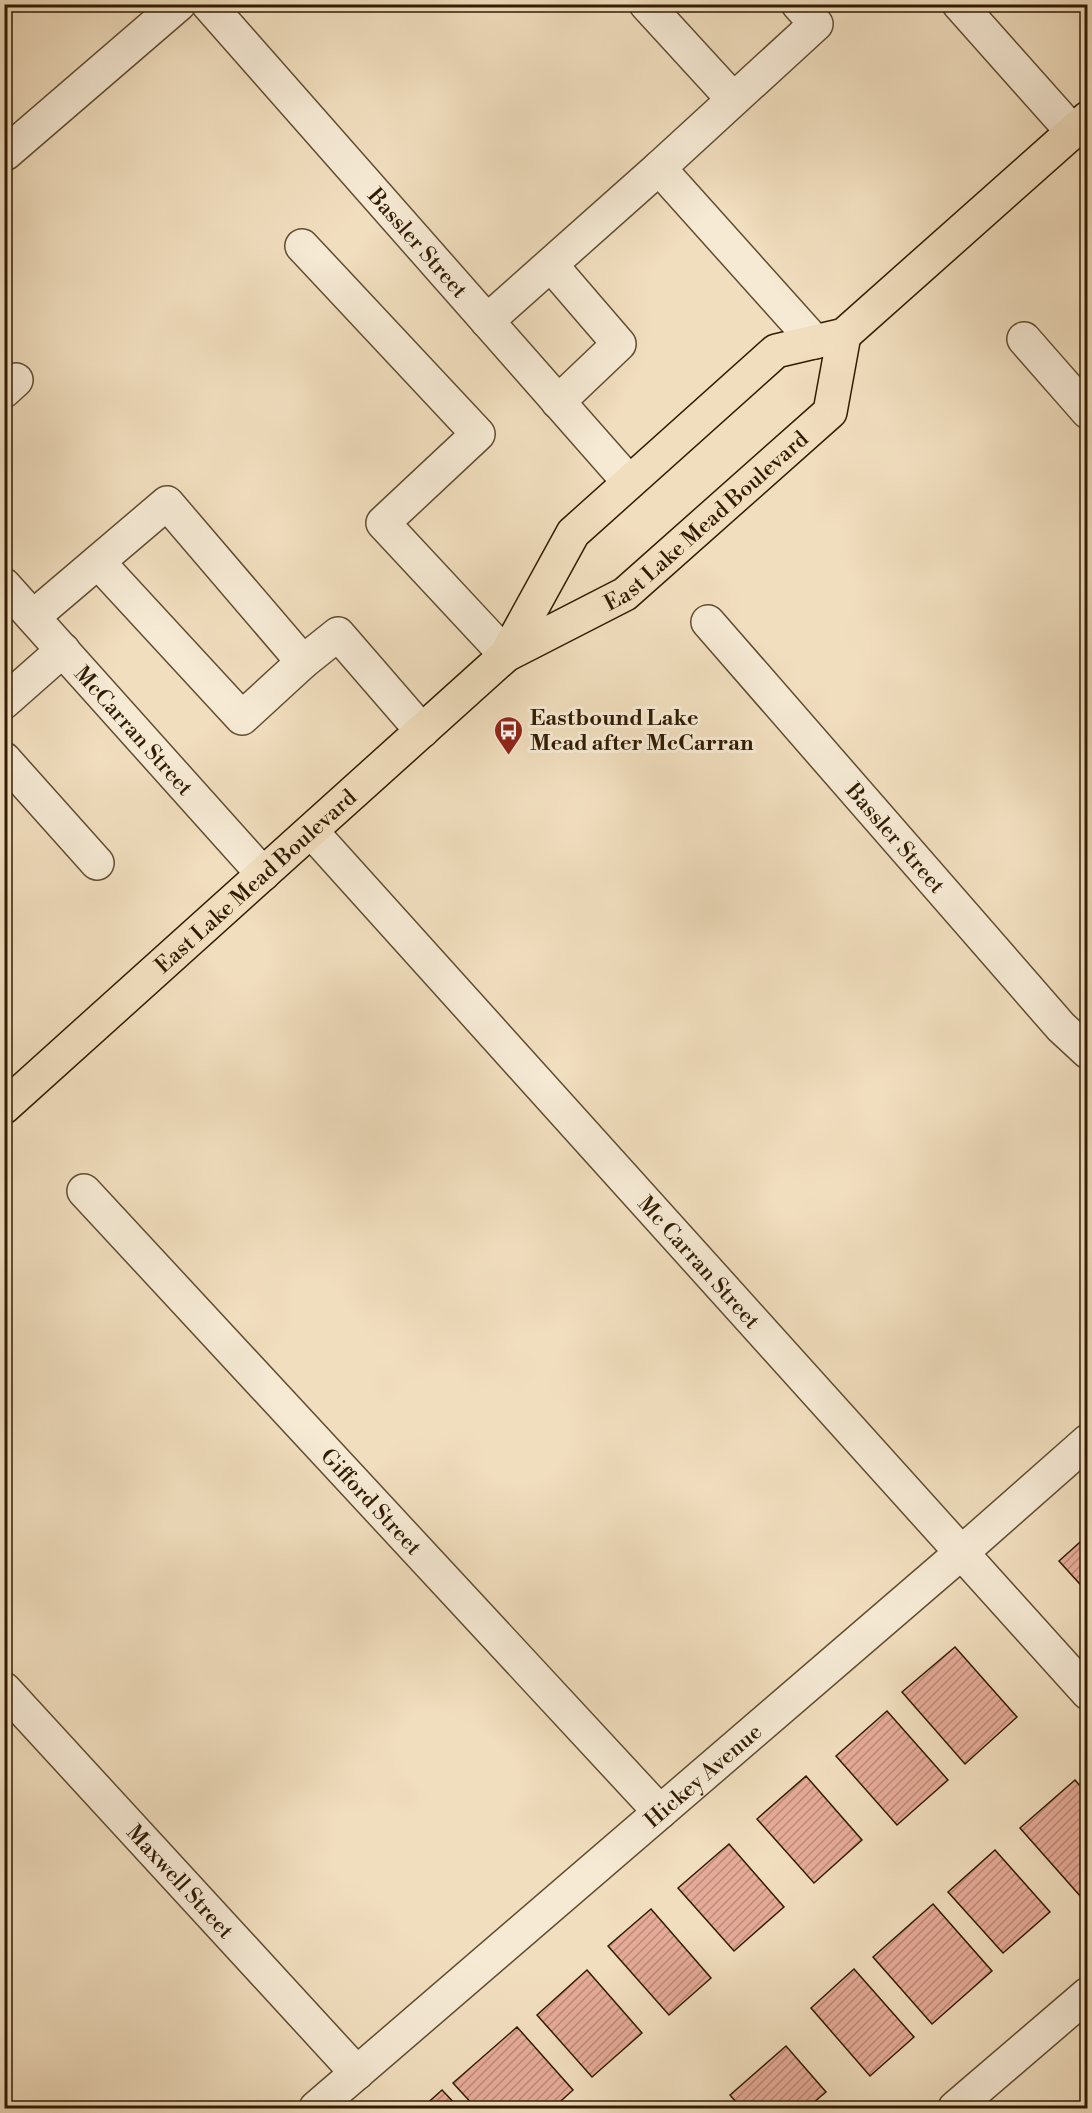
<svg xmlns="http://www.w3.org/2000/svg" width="1092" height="2113" font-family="'Libre Bodoni',serif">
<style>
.building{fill:url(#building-hatch);stroke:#311c02;stroke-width:1.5}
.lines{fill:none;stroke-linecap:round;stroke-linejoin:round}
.minor-casing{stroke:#614c31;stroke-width:36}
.major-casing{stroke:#311c02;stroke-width:36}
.minor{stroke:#f6ead5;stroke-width:33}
.major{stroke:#f1debe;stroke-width:33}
.labels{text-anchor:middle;stroke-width:6;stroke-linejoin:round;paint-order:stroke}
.street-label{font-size:22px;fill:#311c02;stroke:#f6ead5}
.poi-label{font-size:22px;font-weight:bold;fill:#311c02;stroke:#f6ead5;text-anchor:start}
</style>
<defs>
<pattern id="building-hatch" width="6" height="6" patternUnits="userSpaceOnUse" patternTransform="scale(1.5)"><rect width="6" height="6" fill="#e6ab98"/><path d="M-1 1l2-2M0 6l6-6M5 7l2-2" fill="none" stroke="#bb8a7a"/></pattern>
</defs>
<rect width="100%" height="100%" fill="#f1debe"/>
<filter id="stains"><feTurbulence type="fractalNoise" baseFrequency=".00333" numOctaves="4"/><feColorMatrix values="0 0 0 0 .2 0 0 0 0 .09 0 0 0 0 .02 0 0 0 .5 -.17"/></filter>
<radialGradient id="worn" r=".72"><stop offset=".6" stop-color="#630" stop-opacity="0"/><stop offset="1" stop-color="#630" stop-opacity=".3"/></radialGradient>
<g class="building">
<path d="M1088,1535V1593L1059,1561Z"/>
<path d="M955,1647L1017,1717L965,1764L902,1692Z"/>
<path d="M887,1711L948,1780L897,1825L836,1756Z"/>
<path d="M806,1776L862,1840L814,1883L757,1819Z"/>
<path d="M1075,1780L1088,1795V1892L1081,1897L1020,1828Z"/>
<path d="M729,1844L784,1907L734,1951L678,1888Z"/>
<path d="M995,1850L1050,1912L1003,1953L948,1892Z"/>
<path d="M933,1904L992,1971L932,2024L873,1957Z"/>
<path d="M651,1909L711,1978L669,2015L608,1946Z"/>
<path d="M854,1969L914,2037L870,2076L811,2008Z"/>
<path d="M587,1970L642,2033L592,2077L537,2015Z"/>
<path d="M517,2027L573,2090L553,2108H476L453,2083Z"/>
<path d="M786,2046L826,2092L807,2108H741L730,2095Z"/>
<path d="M442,2090L459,2108H422Z"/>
</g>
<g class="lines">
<defs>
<g id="minor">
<path id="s1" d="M208,4L629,482"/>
<path d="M646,4L733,99"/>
<path d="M959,4L1072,131"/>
<path d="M4,151L6,153L179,4"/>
<path d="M659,168L816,24L798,4"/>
<path d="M302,246L478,434L383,523L506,655"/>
<path d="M551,265L619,344L558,402"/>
<path d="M487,321L659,168L815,342"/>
<path d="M1024,339L1088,412"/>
<path d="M4,391L16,380"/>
<path d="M98,562L242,718L303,662"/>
<path id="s2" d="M4,585L263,874"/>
<path d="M33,617L167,503L303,662L338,634L422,731"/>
<path id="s3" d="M708,622L1061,1027L1088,1052"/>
<path d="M4,702L63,650"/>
<path d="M4,759L97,863"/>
<path id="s4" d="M311,831L1088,1693"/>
<path id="s5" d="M84,1191L660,1812"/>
<path id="s6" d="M4,1689L357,2073"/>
<path id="s7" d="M316,2108L961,1553L1088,1441"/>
<path d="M955,2108L1088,1994"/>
</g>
<g id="major">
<path d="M506,655L573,533L776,351L844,335L1088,118"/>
<path id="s8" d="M4,1107L506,655L625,594L830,412L844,335"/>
</g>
</defs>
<use href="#minor" class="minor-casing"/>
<use href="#major" class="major-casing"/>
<use href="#minor" class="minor"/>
<use href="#major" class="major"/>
</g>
<defs>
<symbol id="bus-pin" viewBox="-11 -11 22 30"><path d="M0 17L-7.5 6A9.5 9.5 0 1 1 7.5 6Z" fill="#8f2418" stroke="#f6ead5"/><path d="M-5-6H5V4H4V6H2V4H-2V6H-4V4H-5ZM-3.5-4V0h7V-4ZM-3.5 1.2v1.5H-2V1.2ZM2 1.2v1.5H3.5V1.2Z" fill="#fff"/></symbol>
</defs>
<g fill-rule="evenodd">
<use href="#bus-pin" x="492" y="714" width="33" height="45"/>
</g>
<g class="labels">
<g class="street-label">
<text dy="8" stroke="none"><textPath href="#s1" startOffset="318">Bassler Street</textPath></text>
<text dy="8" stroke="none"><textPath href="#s8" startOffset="918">East Lake Mead Boulevard</textPath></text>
<text dy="8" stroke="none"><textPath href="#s2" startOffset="195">McCarran Street</textPath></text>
<text dy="8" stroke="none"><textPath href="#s3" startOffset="286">Bassler Street</textPath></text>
<text dy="8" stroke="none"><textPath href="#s8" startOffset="338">East Lake Mead Boulevard</textPath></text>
<text dy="8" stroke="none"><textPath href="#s4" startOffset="580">Mc Carran Street</textPath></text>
<text dy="8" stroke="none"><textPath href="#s5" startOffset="423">Gifford Street</textPath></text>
<text dy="8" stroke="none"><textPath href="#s7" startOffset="510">Hickey Avenue</textPath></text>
<text dy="8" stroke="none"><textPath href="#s6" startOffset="261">Maxwell Street</textPath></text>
</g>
<g class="poi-label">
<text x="530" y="725">Eastbound Lake<tspan x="530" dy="25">Mead after McCarran</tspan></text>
</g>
</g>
<rect width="1092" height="2113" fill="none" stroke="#f1debe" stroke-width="24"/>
<rect x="6" y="6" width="1080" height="2101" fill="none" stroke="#311c02" stroke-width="3"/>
<rect x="12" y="12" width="1068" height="2089" fill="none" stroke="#311c02" stroke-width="1.5"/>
<rect width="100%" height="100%" filter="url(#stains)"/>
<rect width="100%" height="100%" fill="url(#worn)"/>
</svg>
